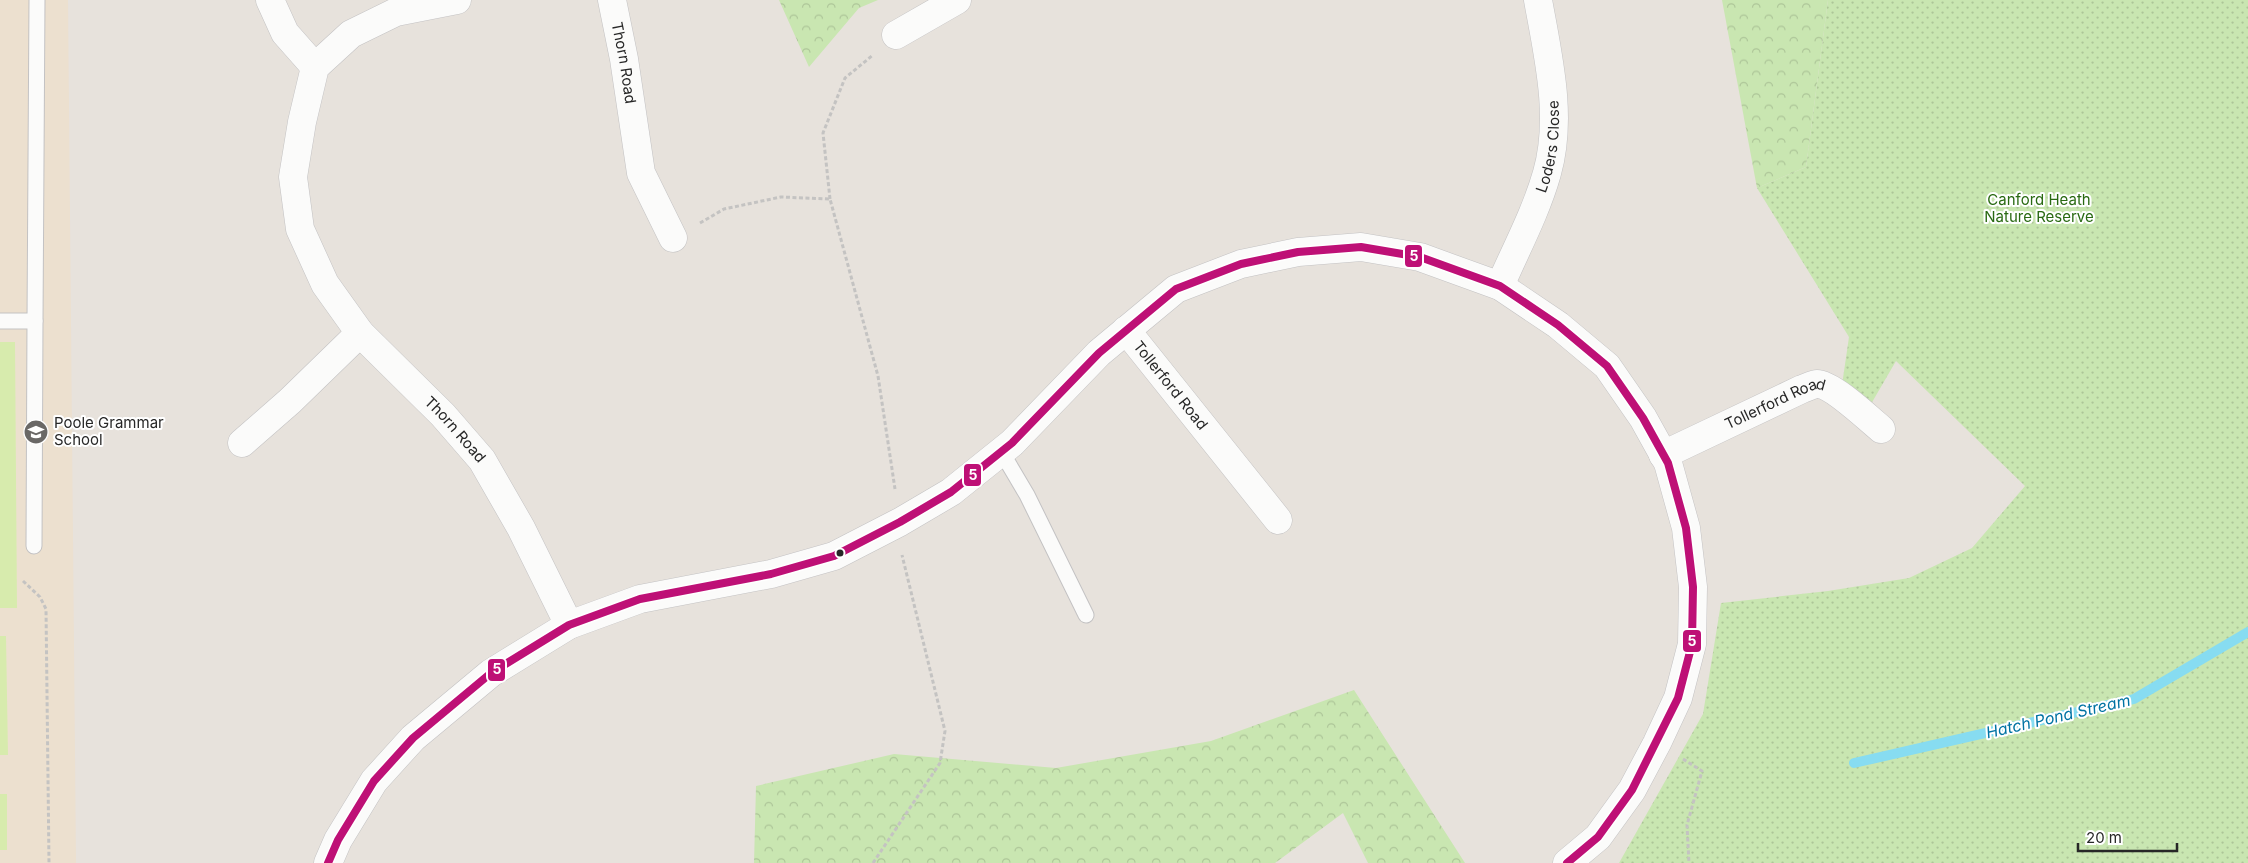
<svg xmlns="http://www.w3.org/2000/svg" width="2248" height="863" font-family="Inter,sans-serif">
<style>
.education{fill:#ece0cf}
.grass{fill:url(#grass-dots)}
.forest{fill:url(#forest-crowns)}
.pitch{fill:#d7ebad}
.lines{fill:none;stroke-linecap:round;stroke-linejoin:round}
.stream{stroke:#87dcf1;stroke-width:10}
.lane-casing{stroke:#c3c2c3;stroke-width:17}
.street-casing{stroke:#c3c2c3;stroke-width:29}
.path{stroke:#c4c3c2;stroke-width:3;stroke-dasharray:4 2.5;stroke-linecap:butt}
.lane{stroke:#fbfbfa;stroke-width:15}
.street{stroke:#fbfbfa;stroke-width:28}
.bus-1-casing{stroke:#fff;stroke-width:11}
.bus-1{stroke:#be1076;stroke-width:8}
.bus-dot{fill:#272727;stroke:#fff;stroke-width:2}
.labels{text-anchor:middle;stroke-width:4;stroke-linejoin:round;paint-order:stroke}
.street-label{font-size:15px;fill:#272727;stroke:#fff}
.park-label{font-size:15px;fill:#296a12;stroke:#fff}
.poi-label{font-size:15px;fill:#272727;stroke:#fff;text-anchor:start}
.water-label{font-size:16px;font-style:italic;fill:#0073a3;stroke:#fff}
.line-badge{stroke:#fff;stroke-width:2}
.badge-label{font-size:14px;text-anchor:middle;font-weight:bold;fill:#fff}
</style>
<defs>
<pattern id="grass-dots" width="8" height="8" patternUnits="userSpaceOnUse" patternTransform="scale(1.25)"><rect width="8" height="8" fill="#c9e6b1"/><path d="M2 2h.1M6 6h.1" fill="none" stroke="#adc598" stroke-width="1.8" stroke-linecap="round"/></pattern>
<pattern id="forest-crowns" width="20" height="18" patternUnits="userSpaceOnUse" patternTransform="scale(1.25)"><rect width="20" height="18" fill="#c9e6b1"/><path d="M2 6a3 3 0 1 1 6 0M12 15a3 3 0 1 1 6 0" fill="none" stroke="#adc598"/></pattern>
</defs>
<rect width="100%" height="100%" fill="#e7e2dc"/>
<path class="education" d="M0,0H68L76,863H0Z"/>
<path class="grass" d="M1828,0H2248V863H1619L1703,714L1721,603L1828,591L1909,578L1972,548L2025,486L1896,361L1871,404L1842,385L1849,337L1757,188L1806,167Z"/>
<g class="forest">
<path d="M779,0H878L859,8L809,67Z"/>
<path d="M1722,0H1828L1806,167L1757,188Z"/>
<path d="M1354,690L1465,863H1368L1343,813L1275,863H754L756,786L894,754L1056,768L1211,741Z"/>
</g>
<g class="pitch">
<path d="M0,342H15L17,608H0Z"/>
<path d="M0,636H6L8,755H0Z"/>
<rect x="0" y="794" width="7" height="56"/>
</g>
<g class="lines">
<path class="stream" d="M1854,763L2134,699L2248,632"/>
<defs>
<g id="lane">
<path d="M0,321H35L37,0"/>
<path d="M1001,451L1027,495L1086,615"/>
<path d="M34,546L35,321"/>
</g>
<g id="street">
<path d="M270,0L285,33L315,67"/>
<path id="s1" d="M457,0L396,12L351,34L315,67L302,122L293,177L300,229L325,284L360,333L443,415L482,460L521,528L569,625"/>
<path id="s2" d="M612,0L624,59L641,173L673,238"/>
<path d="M896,35L957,0"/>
<path id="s3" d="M1500,286C1516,249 1536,212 1547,173C1563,117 1548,56 1538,0"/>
<path id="s4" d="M1126,330L1278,520"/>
<path d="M242,443L290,401L360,333"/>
<path id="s5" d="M1663,455L1802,389C1806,388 1813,384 1817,384C1832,384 1869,419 1881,429"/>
<path d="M328,863L338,840L374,781L413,738L491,673L569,625L640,599L771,574L834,556L900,522L951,492L1012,443L1099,353L1176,289L1241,264L1298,252L1361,247L1420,257L1500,286L1558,325L1607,366L1643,418L1668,463L1686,528L1693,587L1692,644L1678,698L1657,743L1632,790L1598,837L1567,863"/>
</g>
</defs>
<use href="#lane" class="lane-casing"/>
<use href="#street" class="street-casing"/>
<g class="path">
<path d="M830,199L823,133L845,78L873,55"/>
<path d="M700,223L724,209L781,197L830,199L878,376L895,489"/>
<path d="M23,581L40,597L46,609L49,863"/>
<path d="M1683,759L1702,771L1687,825L1689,863"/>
<path d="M873,863L940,763L945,731L902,555"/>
</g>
<use href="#lane" class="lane"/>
<use href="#street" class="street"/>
<defs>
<path id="bus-1" d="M328,863L338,840L374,781L413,738L491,673L569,625L640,599L771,574L834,556L900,522L951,492L1012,443L1099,353L1176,289L1241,264L1298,252L1361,247L1420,257L1500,286L1558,325L1607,366L1643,418L1668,463L1686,528L1693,587L1692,644L1678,698L1632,790L1598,837L1567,863"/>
</defs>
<use href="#bus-1" class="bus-1-casing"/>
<use href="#bus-1" class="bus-1"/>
</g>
<defs>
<symbol id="school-disc" viewBox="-11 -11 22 22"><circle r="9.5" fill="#6a6866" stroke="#fff"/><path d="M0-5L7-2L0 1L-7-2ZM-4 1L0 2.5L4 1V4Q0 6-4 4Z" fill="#fff"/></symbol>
</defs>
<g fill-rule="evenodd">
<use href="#school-disc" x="22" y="418" width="28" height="28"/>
</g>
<circle class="bus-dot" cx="840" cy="553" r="4.5"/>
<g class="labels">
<g class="street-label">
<text dy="5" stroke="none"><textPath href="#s2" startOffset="64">Thorn Road</textPath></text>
<text dy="5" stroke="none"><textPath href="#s3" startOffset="149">Loders Close</textPath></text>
<text dy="5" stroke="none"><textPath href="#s4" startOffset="71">Tollerford Road</textPath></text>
<text dy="5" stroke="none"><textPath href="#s5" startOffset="124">Tollerford Road</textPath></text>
<text dy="5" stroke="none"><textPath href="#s1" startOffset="582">Thorn Road</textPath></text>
</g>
<g class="park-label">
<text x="2039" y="205">Canford Heath<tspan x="2039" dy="17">Nature Reserve</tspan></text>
</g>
<g class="poi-label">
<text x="54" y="428">Poole Grammar<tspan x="54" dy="17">School</tspan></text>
</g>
<g class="water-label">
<text transform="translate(2058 716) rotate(-13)" y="6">Hatch Pond Stream</text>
</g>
</g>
<g class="line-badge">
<rect x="1404" y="244" width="19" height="24" rx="5" fill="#be1076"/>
<rect x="963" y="463" width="19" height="24" rx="5" fill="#be1076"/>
<rect x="1682" y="629" width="20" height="24" rx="5" fill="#be1076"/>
<rect x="487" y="658" width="19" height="24" rx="5" fill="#be1076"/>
</g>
<g class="badge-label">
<text x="1414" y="261">5</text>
<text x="973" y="480">5</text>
<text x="1692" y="646">5</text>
<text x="497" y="674">5</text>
</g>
<path d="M2078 843v8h99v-8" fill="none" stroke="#272727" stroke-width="2.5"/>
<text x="2086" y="843" font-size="15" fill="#272727" stroke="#ffffff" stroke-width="4" paint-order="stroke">20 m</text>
</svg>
